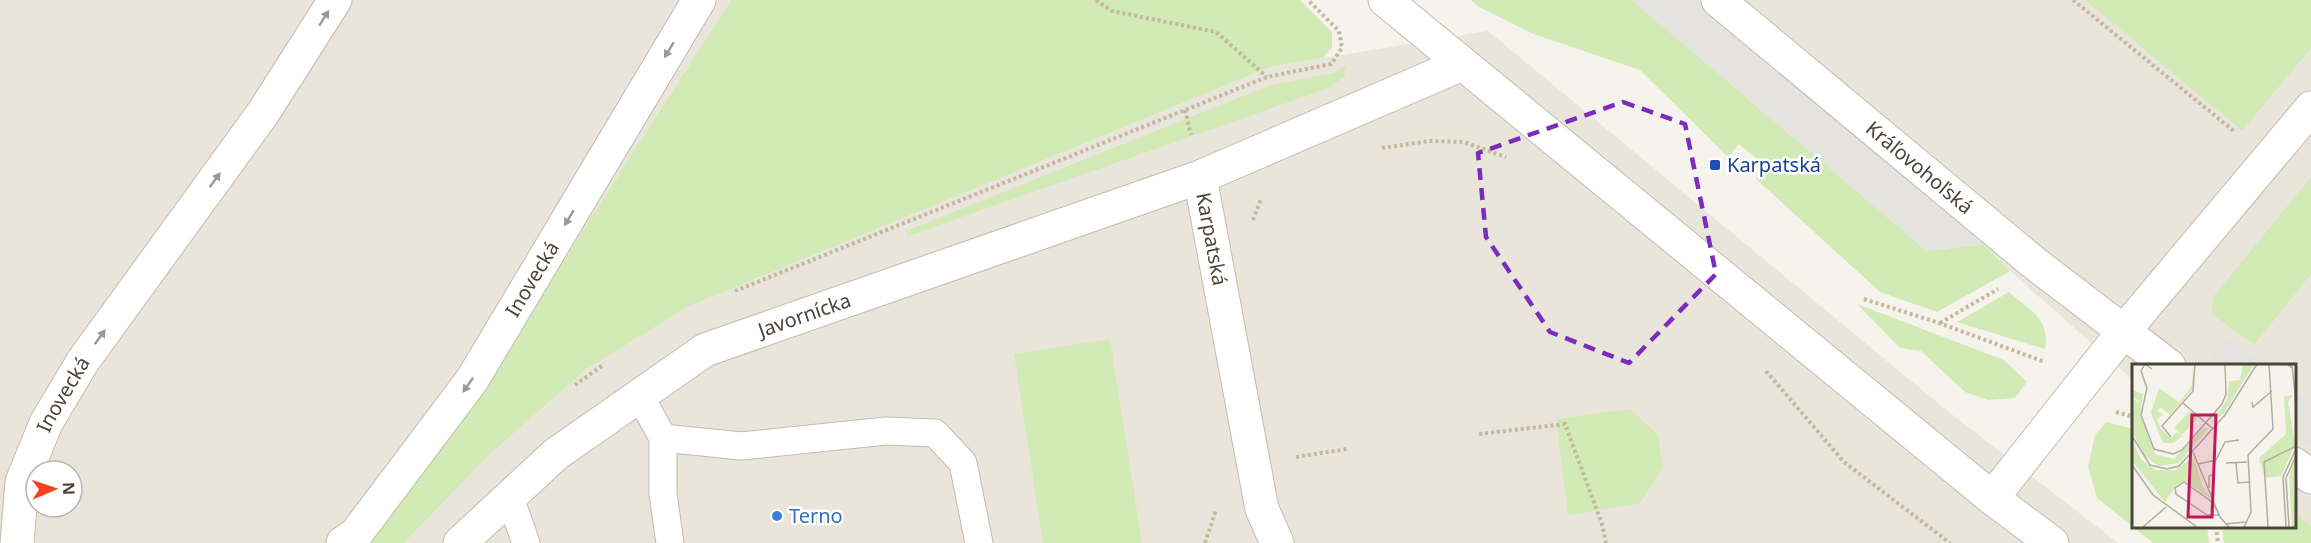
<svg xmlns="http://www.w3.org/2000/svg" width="2311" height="543" font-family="'Noto Sans',sans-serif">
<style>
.residential{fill:#eae5da;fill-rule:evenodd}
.green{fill:#d2eab5}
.parking{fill:#e5e3e0}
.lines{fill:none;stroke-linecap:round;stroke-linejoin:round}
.service-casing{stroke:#c2bbae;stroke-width:29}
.minor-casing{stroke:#c2bbae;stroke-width:35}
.tertiary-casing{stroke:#c2bbae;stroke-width:35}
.path{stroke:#c4b79f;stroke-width:4;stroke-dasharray:3 3;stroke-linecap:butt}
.service{stroke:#fff;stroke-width:27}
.minor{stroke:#fff;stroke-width:33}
.tertiary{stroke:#fff;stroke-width:33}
.oneway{fill:#9c9892}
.marked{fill:none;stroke:#7b2cbf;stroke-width:4.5;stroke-dasharray:12 8;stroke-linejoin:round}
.transit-dot{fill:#1a4fb4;stroke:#fff;stroke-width:2}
.shop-dot{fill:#3f7fe0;stroke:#fff;stroke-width:2}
.labels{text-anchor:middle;stroke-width:5;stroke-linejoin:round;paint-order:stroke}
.transit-label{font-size:20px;fill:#164399;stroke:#fff;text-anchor:start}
.street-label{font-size:20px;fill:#4b4439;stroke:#fff}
.shop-label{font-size:20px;fill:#366cbe;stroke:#fff;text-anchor:start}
.inset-road{fill:none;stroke:#b2ada4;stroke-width:1.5}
.view{fill:#c2185b;fill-opacity:0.15;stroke:#c2185b;stroke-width:3}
.inset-edge{fill:none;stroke:#4b4439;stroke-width:3}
</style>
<rect width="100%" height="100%" fill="#f6f3ec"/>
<g class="residential">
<path d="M0,0H731L478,394L360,543H0ZM36,471H72V507H36Z"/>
<path d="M1696,0H2311V526L2295,514L2294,366H2134V381L2010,271L1983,244Z"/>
<path d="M1488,31L1945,409L2118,543H404L488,456L584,371L687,307L1270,67Z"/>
</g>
<g class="green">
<path d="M731,0H1300L1332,32V47L1323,58L1270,67L687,307L584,371L488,456L404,543H360L478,394Z"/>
<path d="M1471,0H1632L1927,251L1983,244L2010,271L1937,312L1880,292L1756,179L1765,166L1739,144L1728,157L1640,70L1531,33L1479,7Z"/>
<path d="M2085,0H2311V48L2242,131Z"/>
<path d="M1347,65L1344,77L1326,89L908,236L906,231L1268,86L1333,73Z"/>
<path d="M2311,177V274L2254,345L2212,314L2213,297Z"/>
<path d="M2009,292C2030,311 2050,318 2045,349L1957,322Z"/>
<path d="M1857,304L2004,360L2027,382L2015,398L1988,400L1965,392L1921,351L1900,348Z"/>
<path d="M1110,339L1142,543H1043L1014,354Z"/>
<path d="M1630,409L1658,435L1663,468L1640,503L1568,515L1556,419Z"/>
<path d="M2106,422L2134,429V526L2207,527L2209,543H2153L2097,498L2088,467L2095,435Z"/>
<path d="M2295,513L2311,526V543H2224L2222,527L2294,526Z"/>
</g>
<g class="parking">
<path d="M1632,0H1696L1983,244L1927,251Z"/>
<path d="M2226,337L2264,366H2210L2206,363Z"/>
<path d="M2295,390L2311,403V446L2295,433Z"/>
</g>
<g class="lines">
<defs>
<g id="service">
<path d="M640,396L663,438V494L670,543"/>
<path d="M663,438L741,446L886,431L935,433L963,463L979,543"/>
<path d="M509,495L526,543"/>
</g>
<g id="minor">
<path id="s1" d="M1718,0L2033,262L2169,366"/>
<path id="s2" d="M1200,177L1262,509L1277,543"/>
<path d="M2294,464L2311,477"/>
<path d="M1992,498L2124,331L2311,108"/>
<path id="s3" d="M17,543L22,482L46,423L83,361L263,113L335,0"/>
<path id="s4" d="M343,543L356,534L472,380L699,0"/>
<path id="s5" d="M460,543L556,454L705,350L1200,177L1462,64"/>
</g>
<path id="tertiary" d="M1385,0L1992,498L2052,543"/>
</defs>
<use href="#service" class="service-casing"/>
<use href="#minor" class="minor-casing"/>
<use href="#tertiary" class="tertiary-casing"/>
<g class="path">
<path d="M1096,0L1112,11L1216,32L1267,77"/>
<path d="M2073,0L2235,132"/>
<path d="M1185,110L1191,135"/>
<path d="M1382,148L1429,141L1464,142L1506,157"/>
<path d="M1253,220L1261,199"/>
<path d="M735,291L1267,77L1331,64L1342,48L1339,31L1308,0"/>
<path d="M1864,299L1939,323L2045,362"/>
<path d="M1940,323L1998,289"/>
<path d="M1766,371L1844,462L1950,543"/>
<path d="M575,385L603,365"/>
<path d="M2116,412L2134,417"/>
<path d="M1479,434L1565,424L1602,524L1606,543"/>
<path d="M1296,457L1347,449"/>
<path d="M2216,526L2218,543"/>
<path d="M1205,543L1216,510"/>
</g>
<use href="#service" class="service"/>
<use href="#minor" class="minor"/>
<use href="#tertiary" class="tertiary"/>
</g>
<defs><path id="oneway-solid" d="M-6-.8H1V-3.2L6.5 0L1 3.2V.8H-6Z" transform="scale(1.5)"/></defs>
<g class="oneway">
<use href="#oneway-solid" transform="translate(324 18) rotate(-58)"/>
<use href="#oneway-solid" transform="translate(669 50) rotate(121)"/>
<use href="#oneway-solid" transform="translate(215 180) rotate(-54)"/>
<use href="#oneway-solid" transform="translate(569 218) rotate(121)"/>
<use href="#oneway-solid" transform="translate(100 337) rotate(-54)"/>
<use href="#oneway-solid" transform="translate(468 385) rotate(125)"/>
</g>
<path class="marked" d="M1623,102L1685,124L1716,274L1629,363L1550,332L1486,237L1478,153Z"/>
<rect class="transit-dot" x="1709" y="159" width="12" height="12" rx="3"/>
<circle class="shop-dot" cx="777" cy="516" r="6"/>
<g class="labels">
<g class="transit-label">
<text x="1727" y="172">Karpatská</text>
</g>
<g class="street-label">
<text dy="7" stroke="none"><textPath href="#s1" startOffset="262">Kráľovohoľská</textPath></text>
<text dy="7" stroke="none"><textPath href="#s2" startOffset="63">Karpatská</textPath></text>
<text dy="7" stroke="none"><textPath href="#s4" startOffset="326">Inovecká</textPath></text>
<text dy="7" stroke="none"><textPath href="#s5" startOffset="418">Javornícka</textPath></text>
<text dy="7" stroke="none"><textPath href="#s3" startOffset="158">Inovecká</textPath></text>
</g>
<g class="shop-label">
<text x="789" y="523">Terno</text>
</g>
</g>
<g transform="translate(2132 364)">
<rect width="164" height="164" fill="#f6f3ec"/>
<path d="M61,0L62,18L60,25L38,51L28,43L25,47L31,50L25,56L29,65L39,74L45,68L50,72L42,79H31L19,49L27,24L47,38L60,22ZM111,0H122L92,49L78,60L95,36L97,17L108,16ZM0,26L11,30L8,50L23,90L42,95L71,64H77L47,99L26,102L11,90L0,67V35H3L5,39L7,38L3,34H0ZM161,31L156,38L163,81L149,112L133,114L127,94L154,70L152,32ZM58,47L66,54L50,71L42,64ZM0,77L9,95L24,106H43L62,93L71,123L83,138L53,117L44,122L33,138L0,97ZM163,95V163H160L157,112Z" fill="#d2eab5"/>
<path class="inset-road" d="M160,4L156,1H160L164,41M20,5L13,0L9,7L15,24L9,51L22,85L41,90L50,86L90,40L94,30L93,0M120,38L121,43L140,27M51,39L81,65M0,72L18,101L35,105L47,102L93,51L125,0M39,73L30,62L61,27L63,0M61,88L88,153L97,163M94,99L115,98M104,99L106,119L117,118M66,100L84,96L93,78L107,76M0,101L21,131L65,163M77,124V112L83,110M87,150L80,138L52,118L43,124L44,130L75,151H87M93,160L114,158M11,163L34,143M112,163L119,148L116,91L141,65L137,0M136,163L132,98L164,82M154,163L151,113L164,85M157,163L154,114L164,92"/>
<path class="view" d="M60,51H84L80,153H56Z"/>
<rect width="164" height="164" class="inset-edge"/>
</g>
<g transform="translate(54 489) rotate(88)"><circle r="28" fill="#ffffff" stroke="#b7b4b0" stroke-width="1.5"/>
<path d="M0-4.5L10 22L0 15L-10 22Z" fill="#fc3f1d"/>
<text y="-9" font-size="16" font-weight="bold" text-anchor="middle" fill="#4b4439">N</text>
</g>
</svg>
